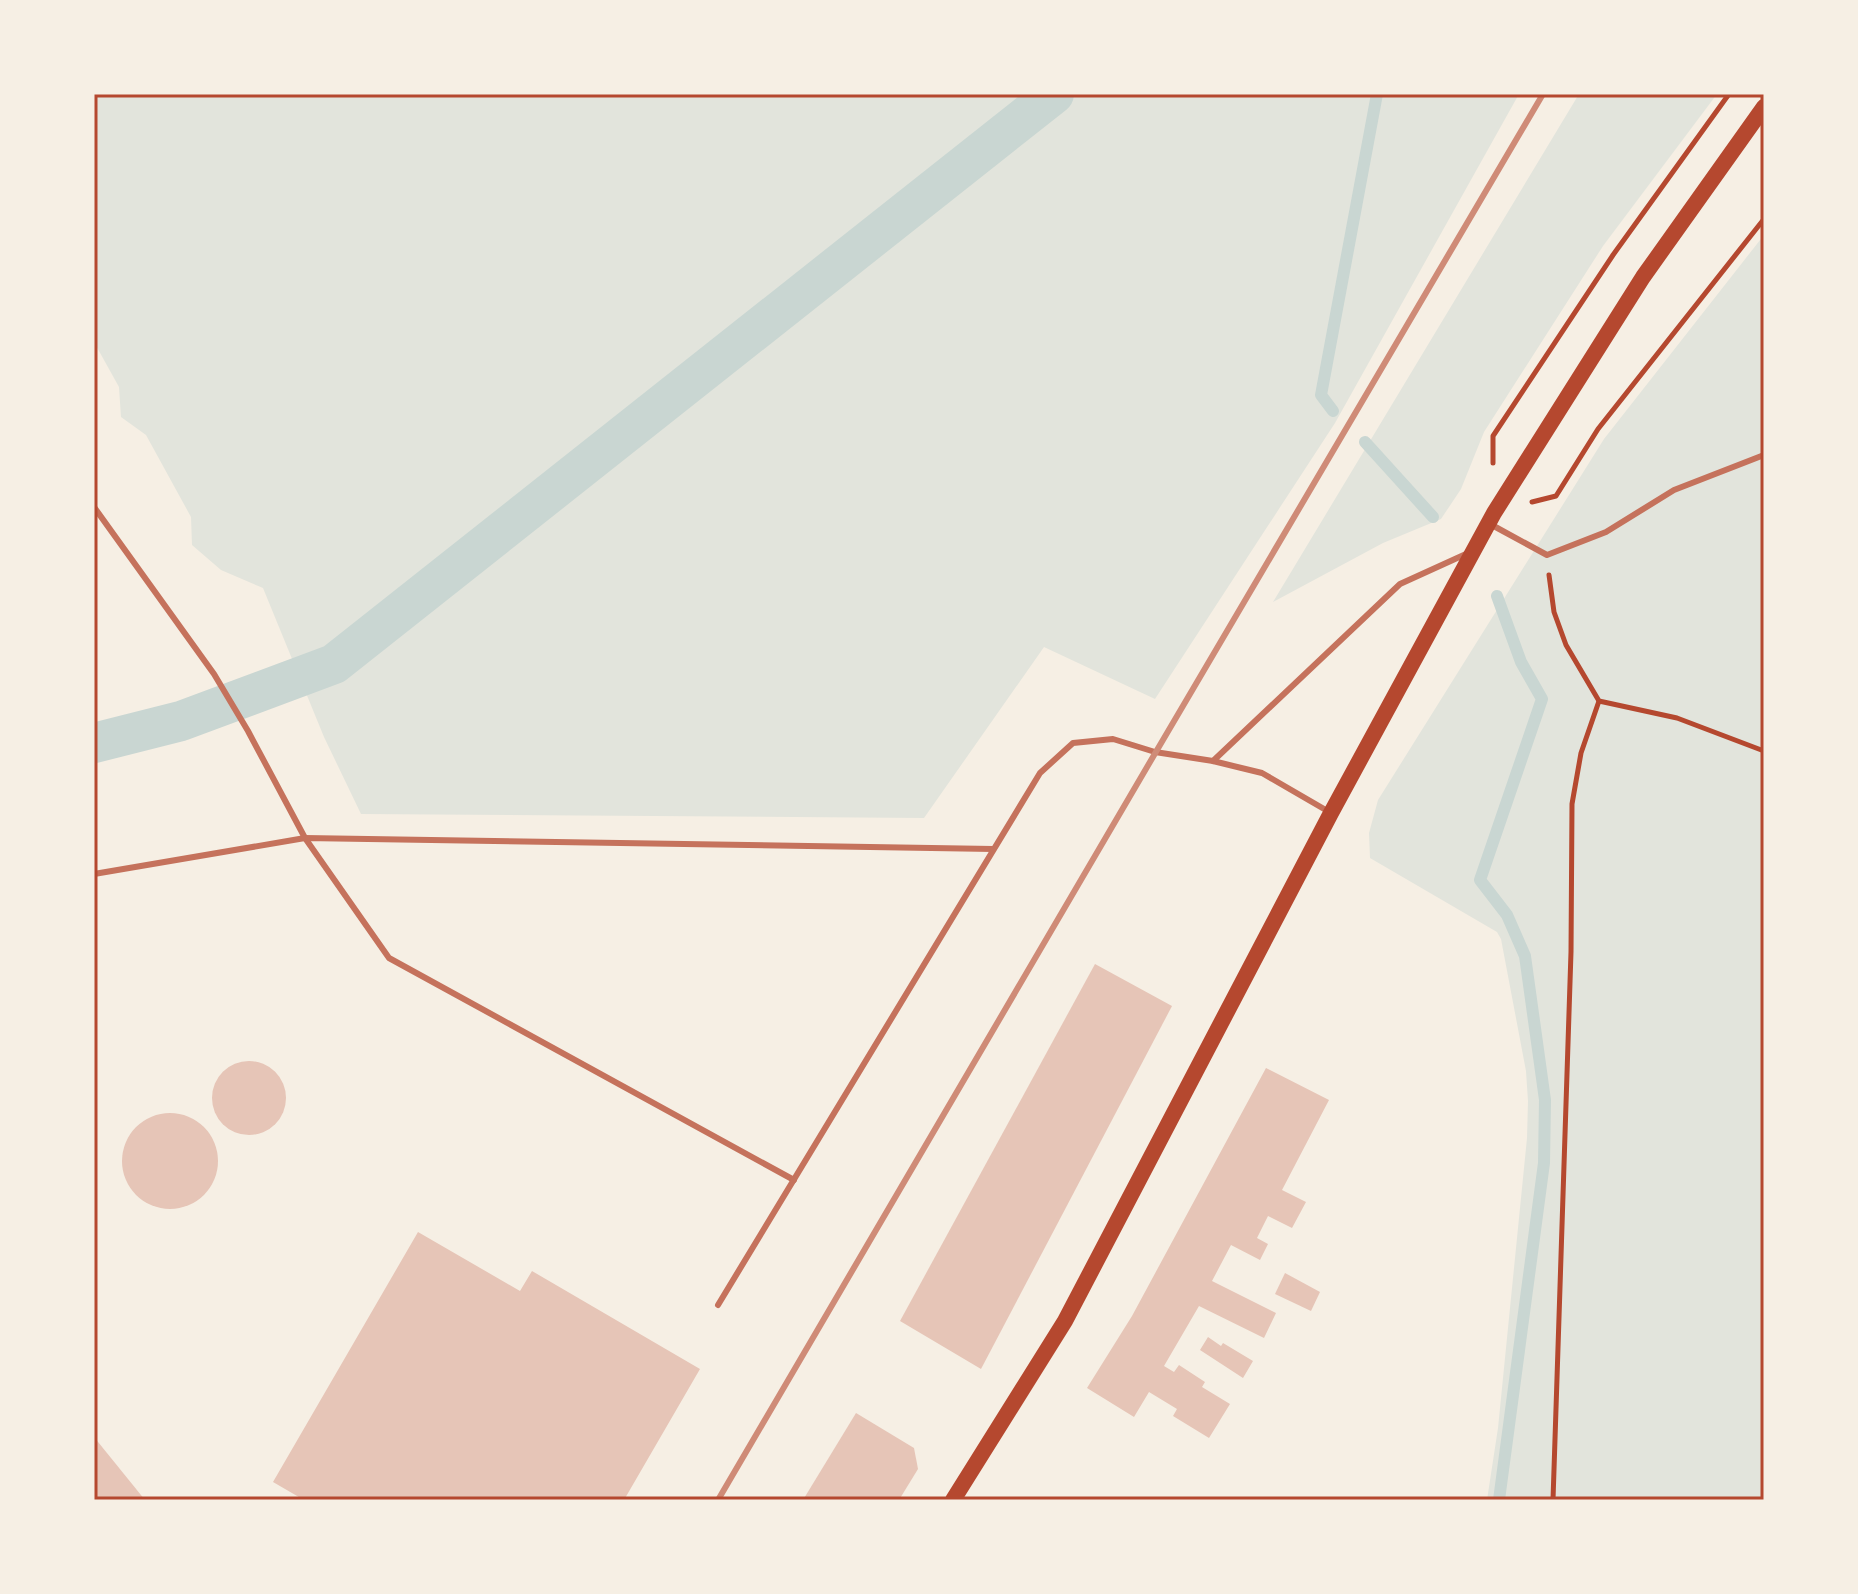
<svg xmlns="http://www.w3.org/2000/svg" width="1858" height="1594" font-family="'Archivo Narrow',sans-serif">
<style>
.green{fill:#e2e4dc}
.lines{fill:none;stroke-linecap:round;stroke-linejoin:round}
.stream{stroke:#c9d6d2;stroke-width:12}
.canal{stroke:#c9d6d2;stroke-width:40}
.building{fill:#e6c5b7}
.path{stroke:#b5482f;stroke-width:5}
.service{stroke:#c5725c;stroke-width:6}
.secondary{stroke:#b5482f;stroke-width:16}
.rail{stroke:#cf8b77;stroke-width:6}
.neatline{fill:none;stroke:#b5482f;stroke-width:3}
</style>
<rect width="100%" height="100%" fill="#f6efe4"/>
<g class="green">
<path d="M94,94H1519L1335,423L1155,699L1044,647L924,818L361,814L324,737L263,588L221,570L192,545L191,517L146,435L121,417L119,387L94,342Z"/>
<path d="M1579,94H1717L1603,246L1484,432L1461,489L1441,519L1383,543L1273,602Z"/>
<path d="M1764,235V1500H1487L1498,1428L1527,1138L1528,1101L1526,1071L1501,939L1497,932L1370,858L1369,833L1378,800L1604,439Z"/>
</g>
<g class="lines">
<g class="stream">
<path d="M1333,411L1321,395L1377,94"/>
<path d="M1365,442L1433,517"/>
<path d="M1497,596L1521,662L1542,699L1480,880L1507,915L1525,956L1545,1100L1544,1163L1499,1500"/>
</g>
<path class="canal" d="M94,743L181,721L334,664L1054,94"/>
</g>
<g class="building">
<path d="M1095,964L1172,1006L981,1369L900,1321Z"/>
<circle cx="249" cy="1098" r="37"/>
<path d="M1266,1068L1329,1100L1282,1190L1306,1202L1292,1228L1268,1216L1257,1238L1268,1244L1260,1260L1231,1245L1212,1281L1276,1313L1264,1338L1199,1306L1164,1366L1174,1372L1179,1365L1205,1382L1202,1387L1230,1404L1209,1438L1173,1416L1177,1409L1149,1392L1134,1417L1087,1388L1132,1316Z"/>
<circle cx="170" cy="1161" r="48"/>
<path d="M418,1232L520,1291L532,1271L700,1369L624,1500H304L273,1482Z"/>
<path d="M1285,1273L1320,1292L1311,1311L1275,1294Z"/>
<path d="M1208,1337L1221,1346L1223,1343L1253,1361L1243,1378L1200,1350Z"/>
<path d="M856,1413L914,1448L918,1469L899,1500H803Z"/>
<path d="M94,1437L145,1500H94Z"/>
</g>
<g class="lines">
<g class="path">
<path d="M1493,463V436L1613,255L1729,94"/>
<path d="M1532,502L1556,496L1598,429L1764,219"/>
<path d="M1549,575L1554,612L1566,645L1599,701L1677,718L1764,751"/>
<path d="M1553,1500L1571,952L1572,804L1581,753L1599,701"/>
</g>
<g class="service">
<path d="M94,507L214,674L248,731L305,838L389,958L794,1180"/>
<path d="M1490,524L1547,555L1606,532L1674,490L1764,455"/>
<path d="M1213,761L1400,584L1466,554"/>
<path d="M94,874L305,838L993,849"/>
<path d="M718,1305L1040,773L1073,743L1113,739L1155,752L1213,761L1262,773L1331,813"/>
</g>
<path class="secondary" d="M953,1500L1065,1321L1331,813L1494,513L1643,277L1764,107"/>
<path class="rail" d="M718,1500C993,1032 1266,561 1543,94"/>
</g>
<rect width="1858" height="1594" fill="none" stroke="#f6efe4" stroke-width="192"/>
<rect x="96" y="96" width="1666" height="1402" class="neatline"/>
</svg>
